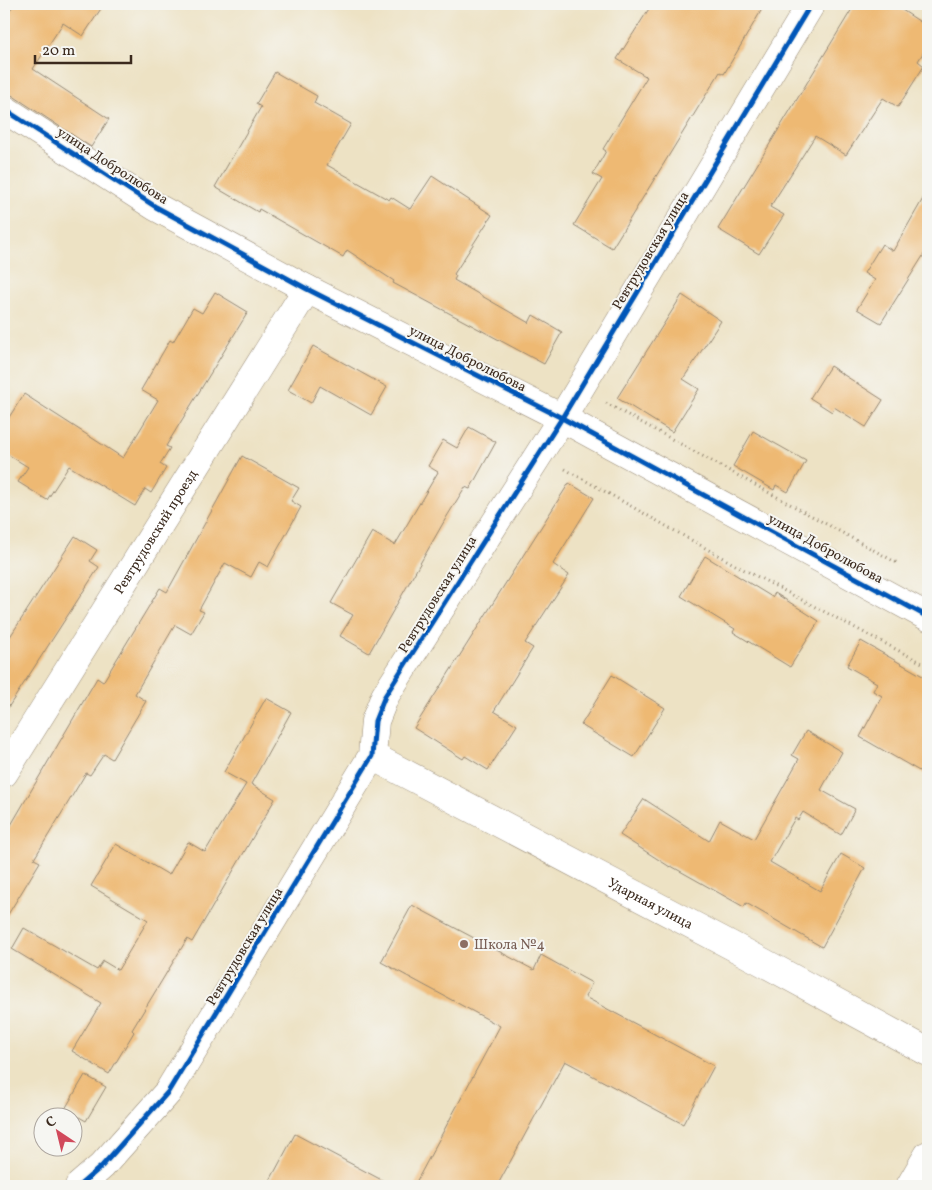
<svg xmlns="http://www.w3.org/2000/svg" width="932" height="1190" font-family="Vollkorn,serif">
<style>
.building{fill:#eeb973}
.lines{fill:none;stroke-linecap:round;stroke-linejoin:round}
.minor-casing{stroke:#948671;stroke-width:29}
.path{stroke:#948671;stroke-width:3;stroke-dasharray:1 4;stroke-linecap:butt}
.minor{stroke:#fff;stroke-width:28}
.cycleway-casing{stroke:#f6f6f2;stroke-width:8}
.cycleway{stroke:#0057b8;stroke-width:5}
.education-dot{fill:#8d6e63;stroke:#f6f6f2;stroke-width:2}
.labels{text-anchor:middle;stroke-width:4;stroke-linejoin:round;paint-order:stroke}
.street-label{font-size:14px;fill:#3b2a1e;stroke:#f6f6f2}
.education-label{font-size:14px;fill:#785e54;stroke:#f6f6f2;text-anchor:start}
</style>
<rect width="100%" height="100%" fill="#f6f6f2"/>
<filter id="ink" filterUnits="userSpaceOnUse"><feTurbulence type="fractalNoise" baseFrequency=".02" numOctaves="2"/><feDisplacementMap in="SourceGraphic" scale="10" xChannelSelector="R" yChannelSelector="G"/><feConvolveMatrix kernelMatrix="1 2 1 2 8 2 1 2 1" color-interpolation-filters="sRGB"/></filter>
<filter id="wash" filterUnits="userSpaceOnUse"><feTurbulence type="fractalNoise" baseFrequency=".0096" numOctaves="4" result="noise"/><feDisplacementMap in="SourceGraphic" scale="20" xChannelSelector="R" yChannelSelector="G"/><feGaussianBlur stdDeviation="1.12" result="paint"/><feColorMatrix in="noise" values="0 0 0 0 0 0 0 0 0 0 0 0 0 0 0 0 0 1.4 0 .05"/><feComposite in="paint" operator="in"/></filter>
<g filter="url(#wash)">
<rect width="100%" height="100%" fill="#ede2c4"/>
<g id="blocks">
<g class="building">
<path d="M14,4H104L83,36L63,23L33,69L109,119L91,147L4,90V19Z"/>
<path d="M652,4H765L724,74L720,72L612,248L574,225L602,179L593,174L606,151L603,149L647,77L617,59Z"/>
<path d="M855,4H893L928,27V45L918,61L924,66L898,107L883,98L846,155L815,136L770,207L784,215L759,254L718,229Z"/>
<path d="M275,72L317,96L314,103L351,124L327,165L389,200L391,197L410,209L432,176L492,215L454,274L456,276L454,280L529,323L533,315L562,332L544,364L393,283L394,281L347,250L343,257L259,209L258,212L215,187L261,107L256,104Z"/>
<path d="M928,190V248L881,323L857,309L875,280L864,273L882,244L893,251Z"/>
<path d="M215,292L248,312L166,446L170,448L160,464L166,468L151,493L145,489L135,506L69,466L47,500L18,482L28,467L4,452V425L24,394L123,458L158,400L141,390L170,340L173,342L193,308L202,313Z"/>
<path d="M682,295L721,321L683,379L699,389L672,432L617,398Z"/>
<path d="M313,346L387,387L371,415L320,386L311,403L288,390Z"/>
<path d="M830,366L883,400L866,427L834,407L832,412L810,398Z"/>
<path d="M469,427L496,442L470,489L465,487L446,518L369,653L340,636L353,615L331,603L372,532L395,545L438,472L428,466L443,440L457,448Z"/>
<path d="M753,431L806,461L788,492L776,485L774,490L733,466Z"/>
<path d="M242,456L299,488L291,501L301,507L268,567L259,562L251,577L225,563L199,610L204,612L191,634L175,625L135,694L146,701L112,759L104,754L90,775L86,773L34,859L40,862L4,921V837L97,678L103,682L160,588L167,592Z"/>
<path d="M569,483L594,498L553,564L569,575L525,643L533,648L494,711L517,725L488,770L465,756L463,759L414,728Z"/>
<path d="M75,536L97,550L90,561L99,567L4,714V646Z"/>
<path d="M705,556L772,597L775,593L819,621L790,667L733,632L735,629L681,596Z"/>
<path d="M861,641L928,679V776L860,737L882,696L873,691L877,683L847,666Z"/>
<path d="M612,675L665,708L634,757L581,725Z"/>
<path d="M266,698L291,712L251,784L275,799L192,942L187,939L132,1030L134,1032L109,1074L72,1051L101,1003L12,949L24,928L97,970L103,961L118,970L148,920L91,886L116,844L169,875L188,842L205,852L246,784L224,772Z"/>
<path d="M806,731L842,752L821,790L855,809L841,835L803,812L798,820L795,818L770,862L820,891L841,854L865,868L822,947L746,903L744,907L671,866L670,867L620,835L644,799L709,841L720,820L754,839L799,759L792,755Z"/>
<path d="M412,905L534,970L541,955L592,983L585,997L714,1066L683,1124L565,1061L497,1186H414L500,1026L381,962Z"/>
<path d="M85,1075L106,1087L86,1121L65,1109Z"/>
<path d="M295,1134L393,1186H267Z"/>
</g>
</g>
</g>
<g filter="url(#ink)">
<use href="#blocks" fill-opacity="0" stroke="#948671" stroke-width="1"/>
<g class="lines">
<defs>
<g id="minor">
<path d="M4,109L156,207L307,289L562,418L928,617"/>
<path id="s1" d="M372,756L759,960L928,1052"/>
<path id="s2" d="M4,773L307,289"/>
<path d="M79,1186L102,1166L168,1092L372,756L375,721L385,696L562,418L811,4"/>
<path d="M910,1186L928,1155"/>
</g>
</defs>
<use href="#minor" class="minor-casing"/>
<g class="path">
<path d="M606,403L899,564"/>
<path d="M565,469L739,567L928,666"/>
</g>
<use href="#minor" class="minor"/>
<defs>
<g id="cycleway">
<path d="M4,109L156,207L307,289L562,418L928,617"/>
<path d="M79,1186L102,1166L168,1092L372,756L375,721L385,696L562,418L811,4"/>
</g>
</defs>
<use href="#cycleway" class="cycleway-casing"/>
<use href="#cycleway" class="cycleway"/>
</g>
</g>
<circle class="education-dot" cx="464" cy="944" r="5"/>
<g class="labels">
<g class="street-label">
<text transform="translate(113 165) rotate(33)" y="5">улица Добролюбова</text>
<text transform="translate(650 250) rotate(-59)" y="5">Ревтрудовская улица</text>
<text transform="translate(468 358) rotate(27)" y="5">улица Добролюбова</text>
<text dy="5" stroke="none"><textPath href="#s2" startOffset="285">Ревтрудовский проезд</textPath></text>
<text transform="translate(826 548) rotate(29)" y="5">улица Добролюбова</text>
<text transform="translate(437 594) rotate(-58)" y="5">Ревтрудовская улица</text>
<text dy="5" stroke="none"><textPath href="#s1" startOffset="315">Ударная улица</textPath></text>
<text transform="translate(244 946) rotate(-59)" y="5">Ревтрудовская улица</text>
</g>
<g class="education-label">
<text x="474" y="949">Школа №4</text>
</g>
</g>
<rect width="932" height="1190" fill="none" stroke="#f6f6f2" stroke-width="20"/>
<g transform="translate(58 1132) rotate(325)"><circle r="24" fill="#f6f6f2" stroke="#aba49d"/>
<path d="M0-4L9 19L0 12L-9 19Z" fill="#d1495b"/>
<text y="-8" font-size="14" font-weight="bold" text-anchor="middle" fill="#3b2a1e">С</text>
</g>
<path d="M35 55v8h96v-8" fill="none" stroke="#3b2a1e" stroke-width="2.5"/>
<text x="42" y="55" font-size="15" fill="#3b2a1e" stroke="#f6f6f2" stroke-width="4" paint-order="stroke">20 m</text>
</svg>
